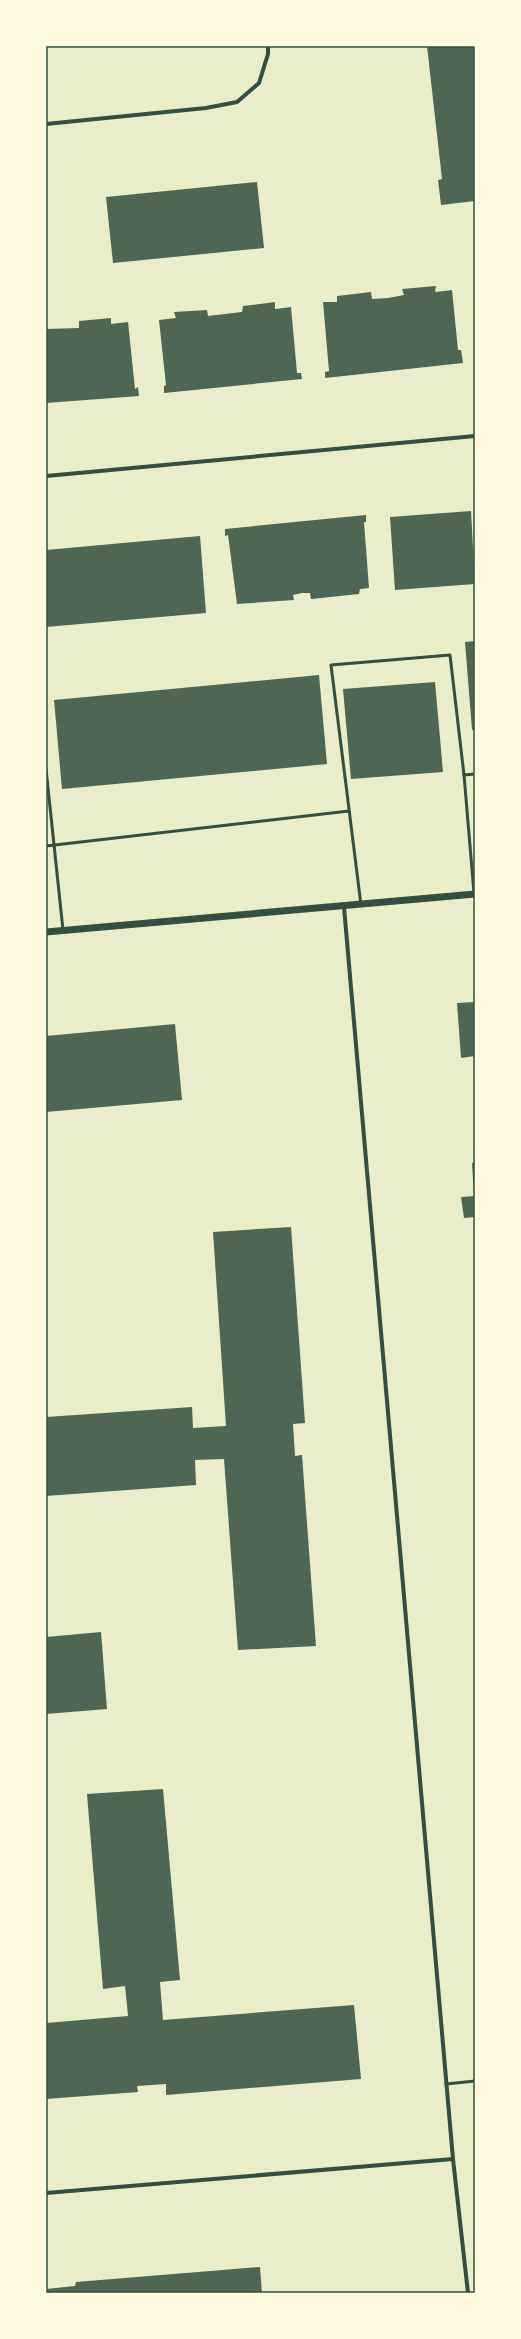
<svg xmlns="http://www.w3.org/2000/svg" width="521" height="2339" font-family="'Playfair Display',serif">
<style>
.building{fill:#4f6655}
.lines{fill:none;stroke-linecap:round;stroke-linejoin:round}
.service{stroke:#344e41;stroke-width:3}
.minor{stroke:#344e41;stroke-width:4}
.tertiary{stroke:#344e41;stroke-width:7}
.neatline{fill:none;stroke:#344e41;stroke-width:1.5}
</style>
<rect width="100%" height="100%" fill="#e9edc9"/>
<g class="building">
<path d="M427,46H475V201L441,205L438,180L442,179Z"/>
<path d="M257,182L264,248L113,263L106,197Z"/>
<path d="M436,286L435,292L452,290L458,350H461L463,363L325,378V372L329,371L323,302H337V296L371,292L372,299L388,298L404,295L402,289Z"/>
<path d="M275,302V309L291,307L297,373H301L302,379L164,393V386L166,385L159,320L176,318L174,312L207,310L208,316L242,312L243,306Z"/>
<path d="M111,318V324L128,322L135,389L138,387L139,396L46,403V329L79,328V321Z"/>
<path d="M471,511L475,584L395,590L390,517Z"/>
<path d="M366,515V522H364L369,588L360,589L359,594L311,599L310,593H302L293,595L294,600L237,604L228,535L225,536V529Z"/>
<path d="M200,536L206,613L46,627V550Z"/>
<path d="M475,641V730H472L465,642Z"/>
<path d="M319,675L327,764L62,789L54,700Z"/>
<path d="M435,682L443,772L351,779L343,689Z"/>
<path d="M475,1002V1056L461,1058L457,1003Z"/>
<path d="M175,1024L182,1100L46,1112V1036Z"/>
<path d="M475,1162V1194H474L472,1163Z"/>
<path d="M475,1196V1217L464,1218L461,1197Z"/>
<path d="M291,1227L305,1423L293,1424L295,1456L302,1455L316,1646L238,1650L224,1459L195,1460L196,1485L46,1496V1417L192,1407L193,1428L226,1426L213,1232Z"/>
<path d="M101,1632L107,1709L46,1714V1637Z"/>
<path d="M163,1789L180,1980L160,1982L163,2020L354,2005L361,2079L166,2095V2084L137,2086L138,2092L46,2099V2023L128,2016L125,1986L103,1989L87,1794Z"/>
<path d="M260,2267L262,2293H46V2289L75,2286L76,2282Z"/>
</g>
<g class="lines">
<g class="service">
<path d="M46,769L63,930"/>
<path d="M46,846L349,811"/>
<path d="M474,893L464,775L475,774"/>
<path d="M361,905L331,665L450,655L464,775"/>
<path d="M446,2084L475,2081"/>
</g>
<g class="minor">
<path d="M46,124L206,108L237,102L259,83L268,54V46"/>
<path d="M46,476L475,436"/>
<path d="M344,907L453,2159L468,2293"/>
<path d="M46,2193L453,2159"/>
</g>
<path class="tertiary" d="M46,932L475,894"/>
</g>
<rect width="521" height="2339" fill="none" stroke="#fefae0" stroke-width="94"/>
<rect x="47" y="47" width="427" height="2245" class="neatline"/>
</svg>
